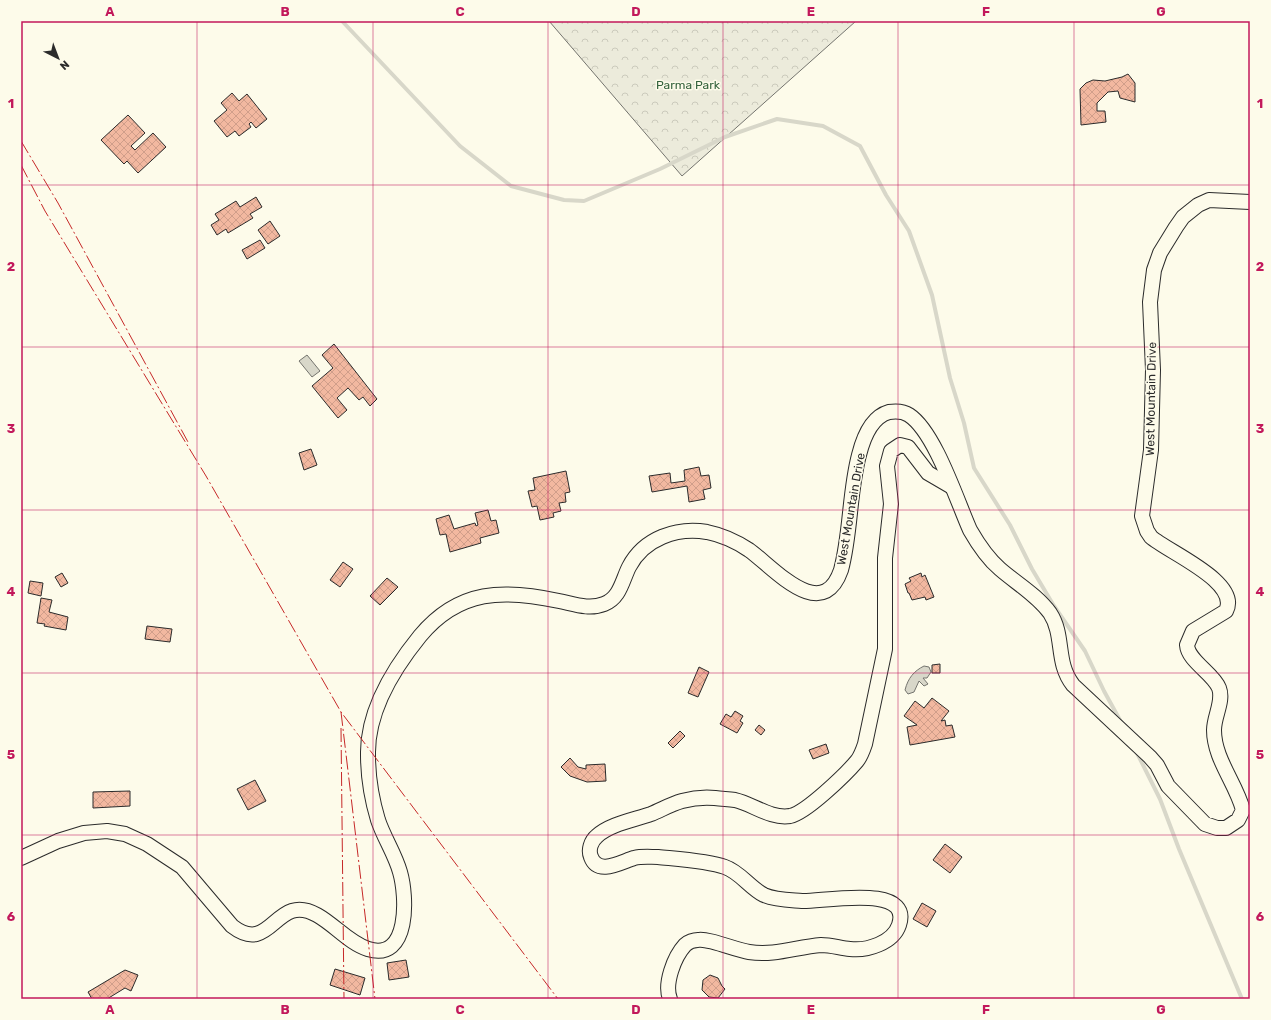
<svg xmlns="http://www.w3.org/2000/svg" width="1271" height="1020" font-family="Rubik,sans-serif">
<style>
.forest{fill:url(#forest-crowns);stroke:#74746e}
.water{fill:#d8d7c9;stroke:#74746e}
.lines{fill:none;stroke-linecap:round;stroke-linejoin:round}
.stream{stroke:#d8d7c9;stroke-width:4}
.building{fill:url(#building-cross-hatch);stroke:#2b2b2b}
.minor-casing{stroke:#2b2b2b;stroke-width:16}
.minor{stroke:#fdfbea;stroke-width:14}
.power{stroke:#c62828;stroke-width:1;stroke-dasharray:14 3 2 3;stroke-linecap:butt}
.grid{fill:none;stroke:#c2185b;stroke-width:1;stroke-opacity:0.55}
.labels{text-anchor:middle;stroke-width:3;stroke-linejoin:round;paint-order:stroke}
.park-label{font-size:12px;fill:#34623c;stroke:#fdfbea}
.street-label{font-size:12px;fill:#2b2b2b;stroke:#fdfbea}
.neatline{fill:none;stroke:#c2185b;stroke-width:1.5}
.grid-label{font-size:13px;text-anchor:middle;font-weight:bold;fill:#c2185b}
</style>
<defs>
<pattern id="forest-crowns" width="20" height="18" patternUnits="userSpaceOnUse"><rect width="20" height="18" fill="#ecebdb"/><path d="M2 6a3 3 0 1 1 6 0M12 15a3 3 0 1 1 6 0" fill="none" stroke="#cbcabc"/></pattern>
<pattern id="building-cross-hatch" width="8" height="8" patternUnits="userSpaceOnUse"><rect width="8" height="8" fill="#f2b8a0"/><path d="M0 0l8 8M0 8l8-8" fill="none" stroke="#d09e8a"/></pattern>
</defs>
<rect width="100%" height="100%" fill="#fdfbea"/>
<path class="forest" d="M549,21H856L682,176Z"/>
<g class="water">
<path d="M307,355L320,371L312,377L299,361Z"/>
<path d="M924,666L929,667L931,672L927,678H923L928,684L924,686L919,681L914,692L908,694L905,690C908,678 914,671 924,666Z"/>
</g>
<g class="lines">
<g class="stream">
<path d="M342,21L460,146L511,186L564,200L584,201L660,169L725,137L777,119L823,126L860,146L886,195L909,231L932,295L950,378L964,423L974,468L1010,525L1032,569L1054,606L1085,651L1104,691L1121,722"/>
<path d="M1136,751L1160,799L1179,849L1242,999"/>
</g>
</g>
<g class="building">
<path d="M1128,74L1135,83V102L1120,98L1118,91L1108,92L1097,103V111H1105L1106,122L1081,125L1080,89L1086,83L1093,80L1105,81L1122,77Z"/>
<path d="M232,93L239,101L247,94L267,119L256,128L251,122L249,124L251,127L239,136L235,131L227,137L214,121L227,110L221,103Z"/>
<path d="M128,115L145,133L131,146L135,150L153,133L166,147L138,173L127,161L124,164L101,140Z"/>
<path d="M256,197L262,207L250,214L253,218L228,233L226,229L217,235L211,225L219,220L215,214L236,201L240,207Z"/>
<path d="M270,221L280,236L268,244L258,230Z"/>
<path d="M260,240L265,248L247,259L242,250Z"/>
<path d="M334,344L377,399L370,406L363,397L359,400L348,388L337,398L347,410L338,418L312,386L333,368L322,355Z"/>
<path d="M311,449L317,465L304,470L299,453Z"/>
<path d="M699,467L701,476L709,475L711,488L703,490L705,499L689,502L687,486L652,492L649,476L670,473L671,483L685,481L684,470Z"/>
<path d="M566,471L570,492L565,493L566,502L559,503L561,511L553,513L554,517L540,520L537,506L532,507L528,491L535,490L533,478Z"/>
<path d="M488,510L491,521L496,520L499,533L480,538L481,543L450,552L446,534L440,535L436,519L449,515L454,529L475,523L476,526L478,525L475,513Z"/>
<path d="M343,562L353,569L340,587L330,580Z"/>
<path d="M62,573L68,583L61,587L55,577Z"/>
<path d="M921,573L922,577L925,575L934,597L926,600L925,597L912,600L909,593H908L905,584L911,581L909,578Z"/>
<path d="M387,578L398,587L380,605L370,596Z"/>
<path d="M30,581L43,583L41,596L28,593Z"/>
<path d="M41,598L52,600L49,612L68,617L66,630L44,626L45,624L37,623Z"/>
<path d="M147,626L172,629L170,642L145,639Z"/>
<path d="M940,664V673H932V665Z"/>
<path d="M699,667L709,672L698,697L688,693Z"/>
<path d="M932,698L949,711L941,721L945,720L946,726L952,725L955,737L910,745L907,727L917,725L904,716L915,701L924,708Z"/>
<path d="M735,711L743,716L740,721L743,723L737,733L720,724L726,714L731,717Z"/>
<path d="M759,725L765,730L761,735L755,730Z"/>
<path d="M680,731L685,736L673,748L668,743Z"/>
<path d="M826,744L829,753L813,759L809,750Z"/>
<path d="M570,758L578,767L586,769V765L605,764L606,781L587,782L570,776L561,767Z"/>
<path d="M255,780L266,801L248,810L237,789Z"/>
<path d="M130,791V806L93,808V792Z"/>
<path d="M945,844L962,857L950,873L933,860Z"/>
<path d="M922,903L936,911L927,927L913,919Z"/>
<path d="M406,960L409,977L389,980L387,963Z"/>
<path d="M335,969L365,978L360,995L330,985Z"/>
<path d="M125,970L138,975L131,991L125,988L107,999H92L88,992Z"/>
<path d="M710,975L718,978L722,986L725,989L718,998L709,997L702,990L703,980Z"/>
</g>
<g class="lines">
<defs>
<g id="minor">
<path d="M21,858L58,841L84,833L107,831L125,834L147,844L182,867L232,926C272,957 275,891 317,915C335,925 349,943 368,949C410,962 407,896 400,872C395,854 384,838 378,820C372,800 368,777 368,755C367,712 394,668 420,636C459,589 504,589 559,601C574,604 589,610 604,604C620,598 622,581 629,567C644,538 677,527 707,532C722,535 737,542 749,550C773,567 822,625 841,570C851,533 849,493 859,455C863,439 871,417 889,412C896,411 903,411 909,415C935,432 957,501 970,530C978,544 987,558 1000,569C1016,583 1037,595 1050,613C1065,636 1055,662 1073,685L1150,757L1157,765L1168,786L1205,824L1217,828H1226L1238,820L1243,810C1236,783 1214,759 1214,730C1214,716 1224,701 1219,688C1213,673 1188,661 1187,645L1193,631L1226,611C1241,582 1168,552 1151,537L1147,531L1142,516L1151,450L1153,370L1150,302L1154,270L1160,253L1176,227L1183,217L1198,205L1209,200L1250,202"/>
<path d="M670,999C664,984 674,957 685,945C688,942 694,940 698,940C708,938 736,950 749,952C775,956 796,947 821,945C831,945 840,948 850,949C867,951 893,943 899,925C913,883 822,902 802,901C790,900 775,900 764,895C750,888 740,872 725,867C708,861 677,859 658,857C650,857 642,856 634,858C621,862 598,876 591,857C588,850 591,841 597,836C610,824 634,820 651,814C661,810 671,804 682,801C693,798 704,797 715,798C722,799 728,799 735,800C753,804 770,819 790,816C806,813 846,774 857,761C861,756 863,750 865,744L885,649V558L891,504L887,466L891,451L900,445L908,447L928,473L952,487"/>
</g>
</defs>
<use href="#minor" class="minor-casing"/>
<use href="#minor" class="minor"/>
<g class="power">
<path d="M21,141L58,203L188,442"/>
<path d="M21,165L45,211L206,476L341,712L558,999"/>
<path d="M341,712L375,999"/>
<path d="M341,728L344,999"/>
</g>
</g>
<path class="grid" d="M197,21V999M373,21V999M548,21V999M723,21V999M898,21V999M1074,21V999M21,185H1250M21,347H1250M21,510H1250M21,673H1250M21,835H1250"/>
<g class="labels">
<g class="park-label">
<text x="688" y="89">Parma Park</text>
</g>
<g class="street-label">
<text transform="translate(1151 399) rotate(-89)" y="4">West Mountain Drive</text>
<text transform="translate(851 509) rotate(-80)" y="4">West Mountain Drive</text>
</g>
</g>
<rect width="1271" height="1020" fill="none" stroke="#fdfbea" stroke-width="44"/>
<g transform="translate(58 58) rotate(138)" stroke="#fdfbea" stroke-width="3" paint-order="stroke">
<path d="M0-3L7 15L0 10L-7 15Z" fill="#2b2b2b"/>
<text y="-6" font-size="11" font-weight="bold" text-anchor="middle" fill="#2b2b2b">N</text>
</g>
<rect x="22" y="22" width="1227" height="976" class="neatline"/>
<g class="grid-label">
<text x="110" y="16">A</text>
<text x="285" y="16">B</text>
<text x="460" y="16">C</text>
<text x="636" y="16">D</text>
<text x="811" y="16">E</text>
<text x="986" y="16">F</text>
<text x="1161" y="16">G</text>
<text x="11" y="108">1</text>
<text x="1260" y="108">1</text>
<text x="11" y="271">2</text>
<text x="1260" y="271">2</text>
<text x="11" y="433">3</text>
<text x="1260" y="433">3</text>
<text x="11" y="596">4</text>
<text x="1260" y="596">4</text>
<text x="11" y="759">5</text>
<text x="1260" y="759">5</text>
<text x="11" y="921">6</text>
<text x="1260" y="921">6</text>
<text x="110" y="1014">A</text>
<text x="285" y="1014">B</text>
<text x="460" y="1014">C</text>
<text x="636" y="1014">D</text>
<text x="811" y="1014">E</text>
<text x="986" y="1014">F</text>
<text x="1161" y="1014">G</text>
</g>
</svg>
